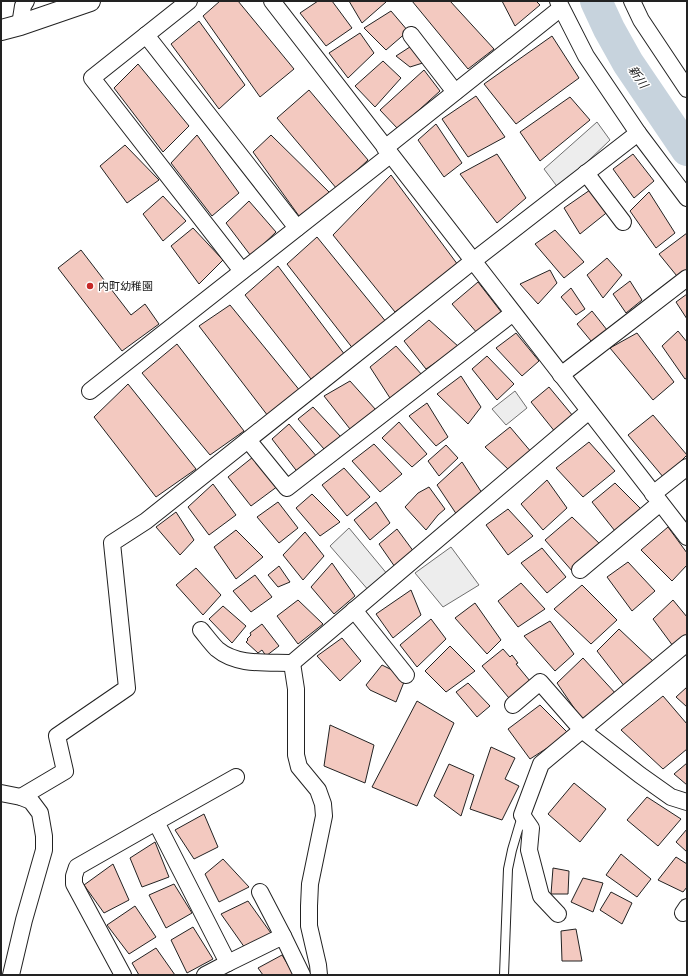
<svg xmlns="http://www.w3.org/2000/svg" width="688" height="976" font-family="Montserrat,'Noto Sans JP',sans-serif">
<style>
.parking{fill:#ededed;stroke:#6f6f6f}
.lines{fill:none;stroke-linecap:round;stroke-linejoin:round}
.river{stroke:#c7d3dd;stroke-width:32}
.building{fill:#f3c9c0;stroke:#222}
.service-casing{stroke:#222;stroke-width:10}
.minor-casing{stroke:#222;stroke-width:18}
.tertiary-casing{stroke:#222;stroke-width:22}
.service{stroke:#fff;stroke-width:8}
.minor{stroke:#fff;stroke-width:16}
.tertiary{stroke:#fff;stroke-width:20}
.poi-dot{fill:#c62828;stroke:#fff;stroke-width:1.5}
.labels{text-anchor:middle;stroke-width:3;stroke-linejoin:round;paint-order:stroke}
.poi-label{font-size:11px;fill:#222;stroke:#fff;text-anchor:start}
.water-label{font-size:12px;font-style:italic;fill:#222;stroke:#fff}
</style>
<rect width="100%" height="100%" fill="#fff"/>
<g class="parking">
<path d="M597,122L610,140L559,189L544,169Z"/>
<path d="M515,391L527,408L506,425L492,409Z"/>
<path d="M349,528L388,575L370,592L330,546Z"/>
<path d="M451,547L479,585L443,607L415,573Z"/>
</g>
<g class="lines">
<path class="river" d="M596,1L609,29L628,63L687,150"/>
</g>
<g class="building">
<path d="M220,1H238L294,69L260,97L203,16Z"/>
<path d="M318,1H332L352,28L326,46L300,13Z"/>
<path d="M349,1H385L386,2L362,23Z"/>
<path d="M412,1H450L494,49L468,69Z"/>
<path d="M502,1H536L540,5L515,26Z"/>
<path d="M391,11L408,31L386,50L364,28Z"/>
<path d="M199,21L245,85L219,109L171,44Z"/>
<path d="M360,33L374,53L348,78L329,53Z"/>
<path d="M552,36L579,78L516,124L484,84Z"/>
<path d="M416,43L429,61L410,67L396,56Z"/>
<path d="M383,61L401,78L375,107L355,86Z"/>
<path d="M138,64L189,126L163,152L114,88Z"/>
<path d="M424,70L440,91L398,129L380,110Z"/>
<path d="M309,90L368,160L337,189L277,118Z"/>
<path d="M476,96L505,137L468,157L442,119Z"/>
<path d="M570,97L590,120L540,161L520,132Z"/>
<path d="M436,124L462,163L444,177L418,140Z"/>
<path d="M197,135L239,193L212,216L171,163Z"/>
<path d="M271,135L330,193L299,216L253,152Z"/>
<path d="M125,145L159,180L127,203L100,166Z"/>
<path d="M497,154L526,198L497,223L460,174Z"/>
<path d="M633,154L654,181L634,198L613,169Z"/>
<path d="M391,175L458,265L395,312L333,235Z"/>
<path d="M590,190L610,210L580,234L564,208Z"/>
<path d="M649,192L675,233L656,248L630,211Z"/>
<path d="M163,196L186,221L163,241L143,214Z"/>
<path d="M249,201L276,232L251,256L226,223Z"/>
<path d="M193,228L223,260L199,284L171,246Z"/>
<path d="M555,230L584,262L564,278L535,244Z"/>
<path d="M687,233V276L681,281L659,254Z"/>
<path d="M317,237L387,323L354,350L287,264Z"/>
<path d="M81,250L131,315L145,304L159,324L122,351L58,268Z"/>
<path d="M607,258L622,275L603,298L587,275Z"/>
<path d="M278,266L345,355L311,379L245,295Z"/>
<path d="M550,270L557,283L538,304L520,284Z"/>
<path d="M630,281L642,300L626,313L613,294Z"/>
<path d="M478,282L502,313L478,334L452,304Z"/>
<path d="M571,288L585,309L576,315L561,297Z"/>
<path d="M687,294V319L676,302Z"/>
<path d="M230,305L301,392L268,416L199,326Z"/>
<path d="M592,311L611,335L596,347L577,324Z"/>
<path d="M429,320L459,347L426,369L404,341Z"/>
<path d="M678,331L687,342V378L685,379L662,346Z"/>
<path d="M516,333L539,361L522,376L496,348Z"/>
<path d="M637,333L674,382L653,400L610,348Z"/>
<path d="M177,344L244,431L210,455L142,373Z"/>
<path d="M396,346L423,376L390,398L370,367Z"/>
<path d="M487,356L514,384L497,400L472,369Z"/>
<path d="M461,376L481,407L468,424L437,394Z"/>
<path d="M350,381L376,410L350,429L324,396Z"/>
<path d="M128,384L196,469L156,497L94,417Z"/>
<path d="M549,387L573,416L556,433L531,402Z"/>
<path d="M427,403L448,437L436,446L409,416Z"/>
<path d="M313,407L341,437L324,449L298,419Z"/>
<path d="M653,415L687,455L664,478L628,435Z"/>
<path d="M399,422L427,454L412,467L382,438Z"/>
<path d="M289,424L318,458L299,474L272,439Z"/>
<path d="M510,427L532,453L510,471L485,447Z"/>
<path d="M589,442L615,471L583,497L556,468Z"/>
<path d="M374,444L402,474L380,492L352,461Z"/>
<path d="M446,445L458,458L439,476L428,461Z"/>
<path d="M253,457L278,486L251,506L228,477Z"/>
<path d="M462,462L482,493L457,515L437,485Z"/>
<path d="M344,468L370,497L347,516L322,485Z"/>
<path d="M547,480L567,508L543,530L521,504Z"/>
<path d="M615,483L642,510L615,531L592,502Z"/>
<path d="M213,484L236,515L209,535L188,507Z"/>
<path d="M429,487L445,509L438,515L426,530L405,507L418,493Z"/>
<path d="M312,494L340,522L320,536L296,508Z"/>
<path d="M278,502L298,528L279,543L257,517Z"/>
<path d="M376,502L390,523L370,540L354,520Z"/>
<path d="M508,509L533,536L508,555L486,525Z"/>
<path d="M176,512L194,540L180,555L156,527Z"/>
<path d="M572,517L603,547L573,572L545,540Z"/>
<path d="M668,527L687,553V565L672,581L641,550Z"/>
<path d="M397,529L414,552L395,567L379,544Z"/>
<path d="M236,530L263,557L236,579L214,547Z"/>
<path d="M305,532L324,556L303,580L283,555Z"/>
<path d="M542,548L566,577L547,593L521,563Z"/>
<path d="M628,562L655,591L632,611L607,577Z"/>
<path d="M332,563L355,596L334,614L311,587Z"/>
<path d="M279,566L290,582L278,587L268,575Z"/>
<path d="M196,568L221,595L203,615L176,585Z"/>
<path d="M255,575L272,597L251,612L233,591Z"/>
<path d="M521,583L545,609L518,627L498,601Z"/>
<path d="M582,585L617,620L591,644L554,609Z"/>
<path d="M411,590L421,615L393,638L376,614Z"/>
<path d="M298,600L323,624L298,644L277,616Z"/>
<path d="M673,600L687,617V636L673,646L653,619Z"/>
<path d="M475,603L501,640L487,654L455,618Z"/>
<path d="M223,606L246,626L232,643L209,619Z"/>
<path d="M431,619L446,639L417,667L400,645Z"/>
<path d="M550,621L574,654L555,671L524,636Z"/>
<path d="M262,624L279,646L266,656L262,650L258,653L246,642L248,640L247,639L251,635L250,633Z"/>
<path d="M619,629L655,663L625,687L597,651Z"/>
<path d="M342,638L361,661L340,681L317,656Z"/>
<path d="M450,646L475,671L446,692L425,671Z"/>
<path d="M503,649L510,657L512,655L518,663L516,664L530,681L509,698L482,666Z"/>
<path d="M583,658L617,695L583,721L557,683Z"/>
<path d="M382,665L406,677L396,702L370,690L366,685Z"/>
<path d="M468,683L490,706L477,717L456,692Z"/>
<path d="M687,687V707L676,697Z"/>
<path d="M663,696L687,724V749L663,769L621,730Z"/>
<path d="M417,701L454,723L417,806L372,787Z"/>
<path d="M540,705L569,734L530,759L508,729Z"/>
<path d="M330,725L374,745L365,783L324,766Z"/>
<path d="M491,747L515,758L505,779L519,786L502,820L470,809Z"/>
<path d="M687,763V785L674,774Z"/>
<path d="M449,764L474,775L461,816L434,796Z"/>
<path d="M574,783L606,809L580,842L548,814Z"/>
<path d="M647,797L681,819L658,846L627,820Z"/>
<path d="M204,814L218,847L194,859L175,830Z"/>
<path d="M687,829V852L676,842Z"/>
<path d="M155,842L169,877L142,887L130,858Z"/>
<path d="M621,854L651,879L637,897L606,875Z"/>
<path d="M676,857L687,864V887L683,892L658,880Z"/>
<path d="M223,859L249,887L219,902L205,874Z"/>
<path d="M113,864L129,900L104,913L84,885Z"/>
<path d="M553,868L569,871L568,894H551Z"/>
<path d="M583,878L603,883L593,912L571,902Z"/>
<path d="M174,884L192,913L166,928L149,895Z"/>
<path d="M611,892L632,903L622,924L600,910Z"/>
<path d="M248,901L273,936L245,948L221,914Z"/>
<path d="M135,906L156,937L129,954L107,925Z"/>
<path d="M193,927L213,959L187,973L171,940Z"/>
<path d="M576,929L582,961H562L561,931Z"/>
<path d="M156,948L175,975H139L132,963Z"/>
<path d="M282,955L294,975H263L258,968Z"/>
</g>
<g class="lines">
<defs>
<path id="service" d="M504,975L508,869L512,850L522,816"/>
<g id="minor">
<path d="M189,1L92,78L242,271"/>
<path d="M272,1L687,537"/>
<path d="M558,1L586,56L638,133L687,198"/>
<path d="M632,1L641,20L687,89"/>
<path d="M20,25L23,6L26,1"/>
<path d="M146,35L297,228"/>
<path d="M411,35L455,92"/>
<path d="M385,148L561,8"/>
<path d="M586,173L623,222"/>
<path d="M561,375L687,278"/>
<path d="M90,391L390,155"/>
<path d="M248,440L287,488L513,313"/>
<path d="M653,494L687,467"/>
<path d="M580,570L660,503"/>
<path d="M354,610L406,675"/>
<path d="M201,630C206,636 211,643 217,649C237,666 267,662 292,663L589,411"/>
<path d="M292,663L296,689V755L299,767L318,790L323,804L324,816L310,884L309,906V926L318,965L319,975"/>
<path d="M513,705L540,682L582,730L640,775L671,797L687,802"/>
<path d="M1,793L21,797L31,801L40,813L44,836V850L24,920L11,975"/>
<path d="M21,797L65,771L57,736L127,688L112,543L146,521L473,261L638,133"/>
<path d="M260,892L283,936"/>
<path d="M683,913L687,907"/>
<path d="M558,914L541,896L529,850L531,828L522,815L541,764L687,643"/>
<path d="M228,963L283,936L302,975"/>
<path d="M123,975L74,884V876L77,867L156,822"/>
<path d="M205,975L228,963L156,822L236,777"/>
</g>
<path id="tertiary" d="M1,30L20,25L90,1"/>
</defs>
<use href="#service" class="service-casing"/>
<use href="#minor" class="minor-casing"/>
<use href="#tertiary" class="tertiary-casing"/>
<use href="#service" class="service"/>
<use href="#minor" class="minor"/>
<use href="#tertiary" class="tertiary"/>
</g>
<circle class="poi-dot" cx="90" cy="286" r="4"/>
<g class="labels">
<g class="poi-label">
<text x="98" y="290">内町幼稚園</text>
</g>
<g class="water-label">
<text transform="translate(638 77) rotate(56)" y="4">新川</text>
</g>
</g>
<rect width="688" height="976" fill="none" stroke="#222222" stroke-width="4"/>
</svg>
